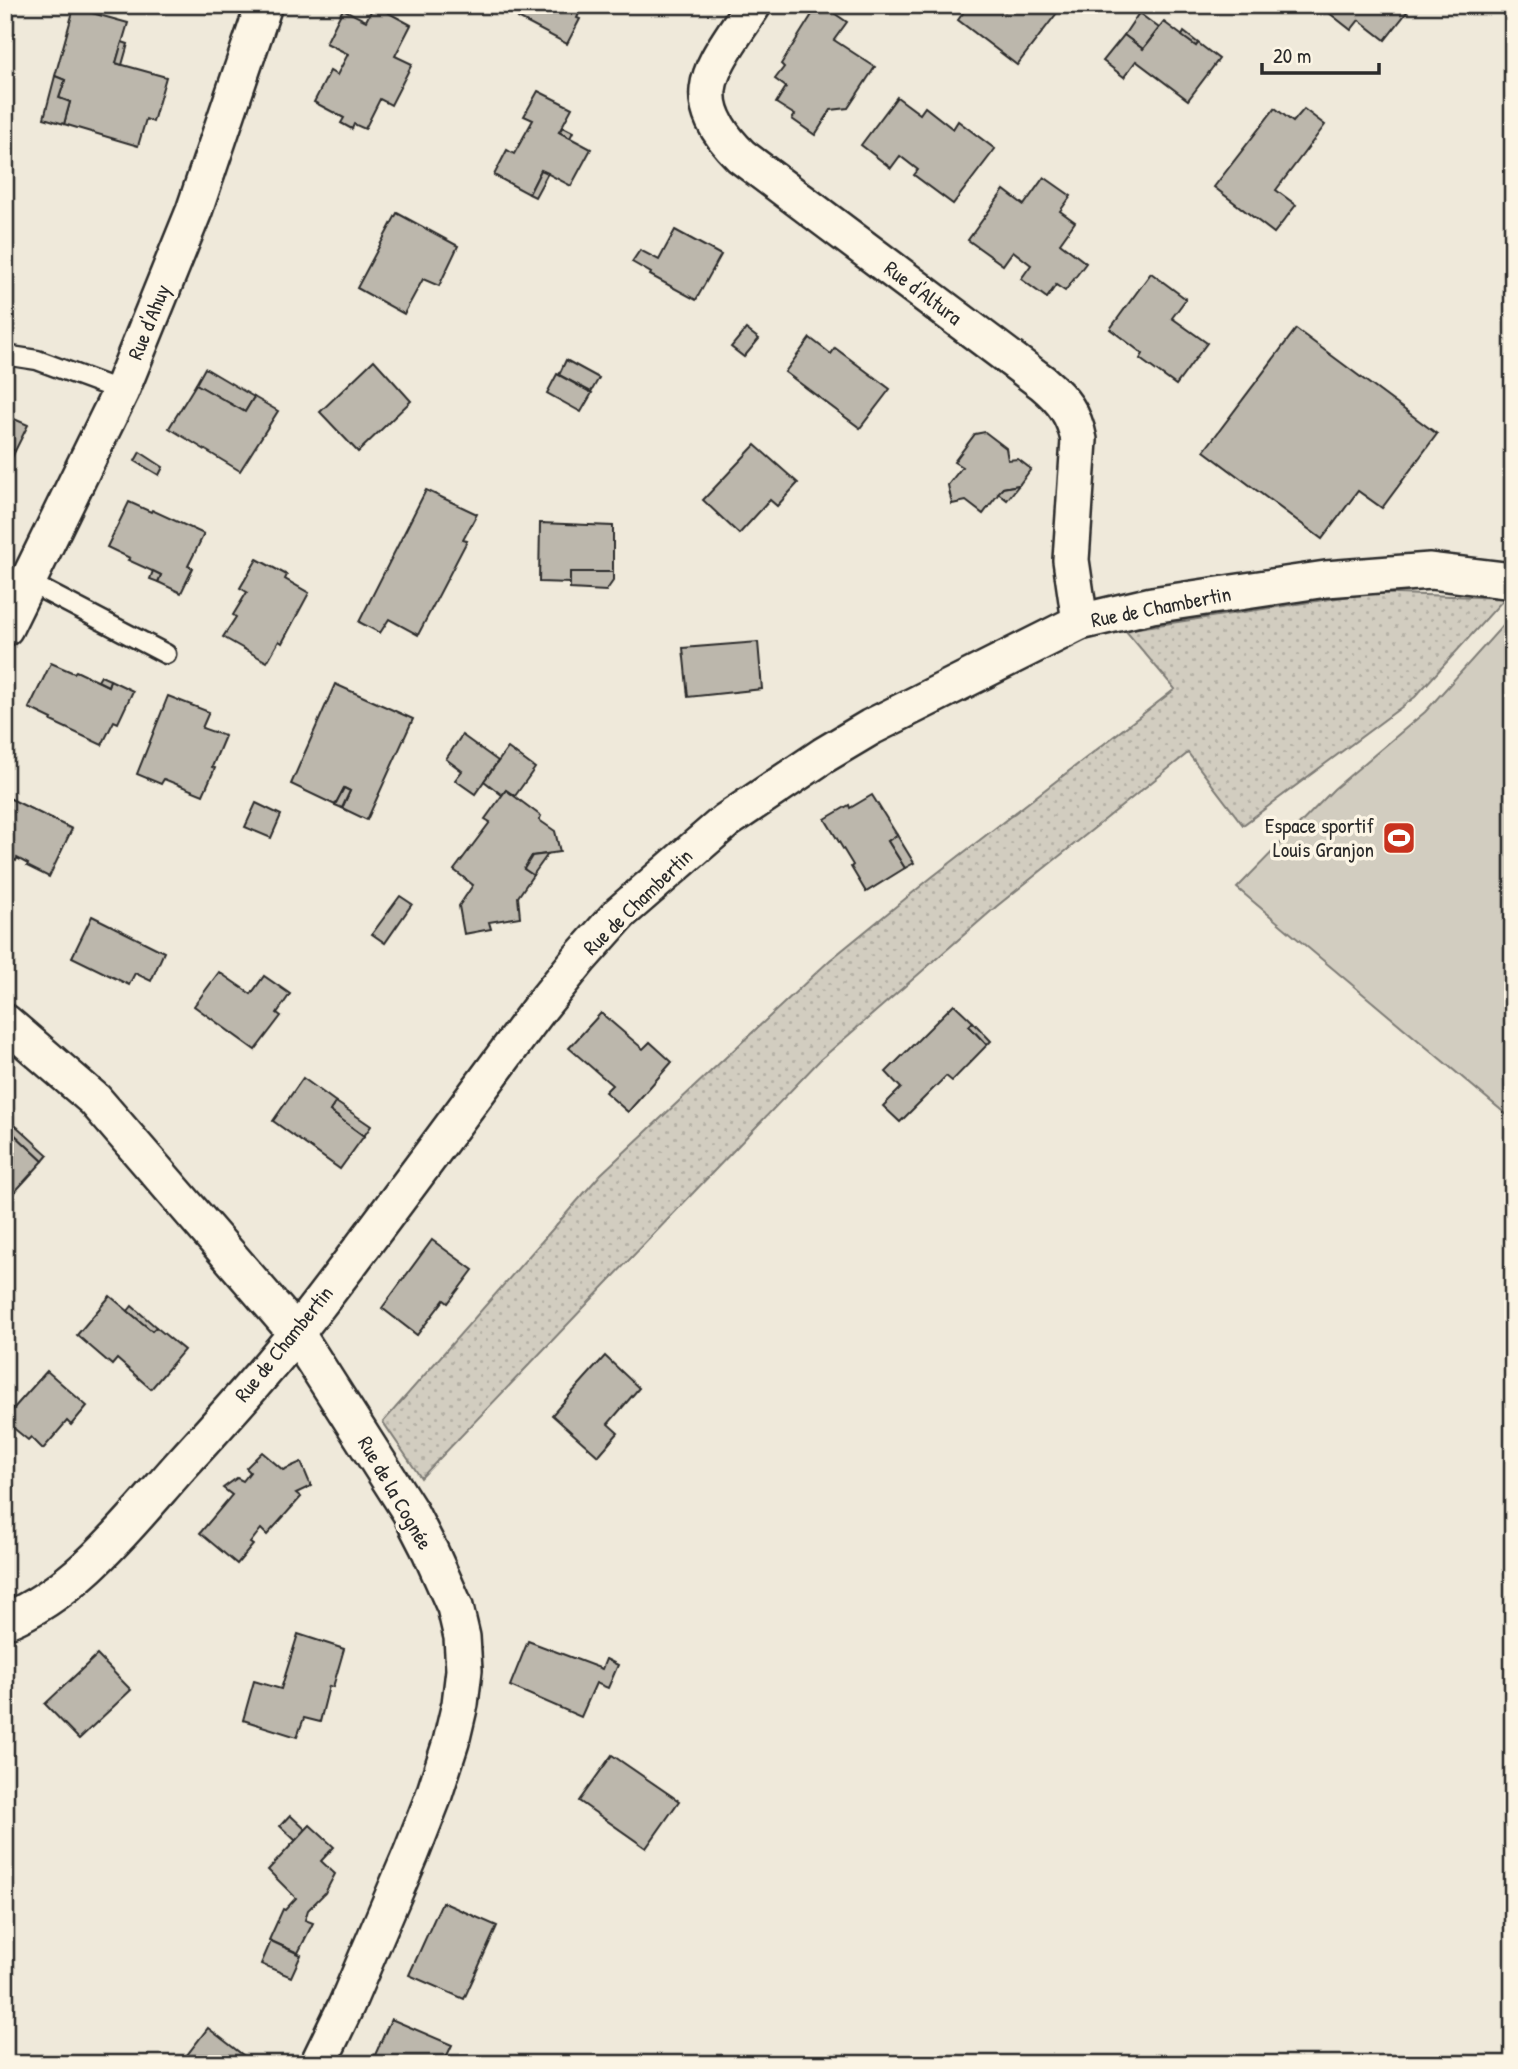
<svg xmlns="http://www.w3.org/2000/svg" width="1518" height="2069" font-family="'Patrick Hand',sans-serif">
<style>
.grass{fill:url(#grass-dots);stroke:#7e7c76;stroke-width:2}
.park{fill:#d2cdc0;stroke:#7e7c76;stroke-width:2}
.building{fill:#bcb7ac;stroke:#2b2b2b;stroke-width:2}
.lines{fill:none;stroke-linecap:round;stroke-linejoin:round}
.lane-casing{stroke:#2b2b2b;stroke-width:23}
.street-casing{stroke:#2b2b2b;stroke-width:40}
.lane{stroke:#fcf5e5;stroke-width:18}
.street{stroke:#fcf5e5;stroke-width:35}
.labels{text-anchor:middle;stroke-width:7;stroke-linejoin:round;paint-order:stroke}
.street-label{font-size:21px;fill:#2b2b2b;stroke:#fcf5e5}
.poi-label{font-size:21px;fill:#2b2b2b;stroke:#fcf5e5;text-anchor:end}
</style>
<defs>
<pattern id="grass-dots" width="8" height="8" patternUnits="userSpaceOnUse" patternTransform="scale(1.75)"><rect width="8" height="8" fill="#d2cdc0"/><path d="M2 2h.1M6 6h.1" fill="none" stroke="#b4b0a5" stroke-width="1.8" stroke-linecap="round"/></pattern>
</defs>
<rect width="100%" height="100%" fill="#efe9da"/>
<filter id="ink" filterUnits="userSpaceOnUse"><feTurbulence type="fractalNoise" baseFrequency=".0143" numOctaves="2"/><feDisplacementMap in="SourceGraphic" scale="14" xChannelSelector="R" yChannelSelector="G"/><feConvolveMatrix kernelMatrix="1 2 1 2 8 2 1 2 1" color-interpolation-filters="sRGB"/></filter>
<g filter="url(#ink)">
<path class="grass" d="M1370,593L1505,598L1415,697L1243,825L1188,753L997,906L820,1060L421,1478L383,1422L601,1174L830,960L932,877L1175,689L1125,630Z"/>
<path class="park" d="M1513,614V1120L1237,888L1334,789L1425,712Z"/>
<g class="building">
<path d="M374,5L411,25L395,56L412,64L391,105L380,99L365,129L354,124L352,129L341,123L344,118L314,102L330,71L337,75L348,54L326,43L343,9L366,21Z"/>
<path d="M525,5H600L597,11L589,13L581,9L577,18L580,19L567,44L518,18Z"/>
<path d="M818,5H822L847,22L834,40L875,67L848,108L831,110L815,135L792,119L795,115L776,103L786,87L775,79L784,67L781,64Z"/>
<path d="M969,5H998L1005,11L1010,5H1063L1017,65L958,20Z"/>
<path d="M1319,5H1405L1402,9L1407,12L1385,40L1359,20L1351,30Z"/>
<path d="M74,8L128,23L116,63L166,77L153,122L146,119L138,146L64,124L70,102L59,98L65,80L55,76Z"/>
<path d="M1139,13L1159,28L1143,49L1124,35Z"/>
<path d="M1164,22L1196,46L1198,43L1219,59L1188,100L1136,61L1124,77L1103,61L1124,35L1143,49Z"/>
<path d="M1184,32L1198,43L1196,46L1182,36Z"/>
<path d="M122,42L128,44L122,65L116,63Z"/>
<path d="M55,76L65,80L59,98L70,102L64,124L44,118Z"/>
<path d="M538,91L572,108L559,132L591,149L571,186L541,170L529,194L494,175L507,150L514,154L533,120L524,116Z"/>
<path d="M897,97L920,114L925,107L953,129L958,121L995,149L953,204L914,175L918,170L900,156L891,168L861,145Z"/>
<path d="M1275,108L1293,122L1304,109L1325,125L1276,190L1296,205L1274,233L1214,187Z"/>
<path d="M563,127L573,132L570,138L559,132Z"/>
<path d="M541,170L548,173L535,197L529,194Z"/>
<path d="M1044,177L1071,196L1060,211L1075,222L1060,243L1086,263L1065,291L1056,285L1047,298L1021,279L1031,265L1013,251L1003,265L968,240L1004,190L1024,205Z"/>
<path d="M397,213L458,246L439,286L423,279L404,314L357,288Z"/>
<path d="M675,230L721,255L696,300L650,275L651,273L632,262L640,250L659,260Z"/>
<path d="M1151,273L1186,299L1172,318L1207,343L1176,385L1140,359L1143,354L1110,329Z"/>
<path d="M746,329L759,339L744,357L731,347Z"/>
<path d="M1296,329L1437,434L1382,508L1358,491L1322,539L1204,451Z"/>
<path d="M810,338L831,354L835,348L890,389L860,428L785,372Z"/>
<path d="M374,360L411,401L358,452L320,412Z"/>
<path d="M566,360L599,378L591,392L559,375Z"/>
<path d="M205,368L254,397L245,412L196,384Z"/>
<path d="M557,374L592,393L581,412L547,393Z"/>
<path d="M196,384L245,412L254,397L278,411L240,471L169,428Z"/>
<path d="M5,415L28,425L15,451L5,446Z"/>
<path d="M985,432L1006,448L1008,460L1018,459L1031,469L1019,485L1003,488L983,514L966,501L952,504L948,485L962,467L954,462L975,434Z"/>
<path d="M755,445L798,483L777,506L770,500L739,534L703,500Z"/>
<path d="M5,446L15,451L5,473Z"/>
<path d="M140,452L163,467L159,475L135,461Z"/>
<path d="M1019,485L1007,500L998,493L1003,488Z"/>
<path d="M426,490L477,514L463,540L467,541L418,635L389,619L380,633L359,622Z"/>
<path d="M129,502L151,512L152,510L204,534L188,566L193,568L181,593L158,582L161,575L128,560L130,558L107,547Z"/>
<path d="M540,523L613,526V572H570V583L539,582Z"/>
<path d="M257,559L287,575L285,579L309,593L282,643L279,641L267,662L223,637L236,617L233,615L247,592L240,588Z"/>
<path d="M153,571L161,575L158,582L150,579Z"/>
<path d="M570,572H613V581L606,591L570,589Z"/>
<path d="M758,642L762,689L688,697L683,648Z"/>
<path d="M51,663L74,673L76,671L108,686L110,680L133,691L118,723L114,721L102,745L51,721L52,719L29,708Z"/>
<path d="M101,676L110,680L108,686L98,681Z"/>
<path d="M335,684L413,719L367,820L342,808L350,791L344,788L335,805L291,784Z"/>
<path d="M168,696L209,712L202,728L225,736L212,767L215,768L203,795L164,779L161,784L137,774Z"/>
<path d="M462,735L498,761L475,794L455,780L462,771L446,759Z"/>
<path d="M508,748L535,768L515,796L506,790L502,795L484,781Z"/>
<path d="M344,788L350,791L342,808L335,805Z"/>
<path d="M506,790L541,816L539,820L555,831L560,852L532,856L524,869L533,875L518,897L520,917L489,922L491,929L464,934L459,906L473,885L454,870L490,822L485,819Z"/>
<path d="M872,795L897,835L888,841L905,868L866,892L851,867L853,865L825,819L849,805L850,808Z"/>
<path d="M5,796L72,829L49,877L27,866L28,864L17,858L16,861L5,856Z"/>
<path d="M256,803L281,815L271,838L245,827Z"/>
<path d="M897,835L914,863L905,868L888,841Z"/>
<path d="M548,854L533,875L524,869L532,856Z"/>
<path d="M400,896L412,904L385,943L372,934Z"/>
<path d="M92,916L164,952L151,981L135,973L129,985L72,957Z"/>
<path d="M219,972L251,994L264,976L290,994L277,1013L281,1016L255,1050L194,1006Z"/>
<path d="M954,1004L973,1022L969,1026L987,1045L952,1081L946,1076L900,1122L883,1106L901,1088L886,1072Z"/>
<path d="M601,1013L643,1049L650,1042L672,1062L628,1112L605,1092L612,1085L569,1048Z"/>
<path d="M973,1022L991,1041L987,1045L969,1026Z"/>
<path d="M303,1078L336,1102L330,1111L364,1136L340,1169L273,1121Z"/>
<path d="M336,1102L371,1126L364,1136L330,1111Z"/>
<path d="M5,1123L12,1129L11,1131L43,1161L11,1196L5,1191Z"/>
<path d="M15,1125L48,1155L43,1161L11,1131Z"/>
<path d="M432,1240L473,1270L448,1303L444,1300L417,1335L382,1308Z"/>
<path d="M110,1296L152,1331L156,1327L184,1350L151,1389L117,1359L112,1365L77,1335Z"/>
<path d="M132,1306L156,1327L152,1331L128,1311Z"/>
<path d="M605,1356L639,1388L608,1424L618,1433L598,1456L552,1415Z"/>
<path d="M47,1371L87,1406L71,1425L67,1421L43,1449L31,1437L28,1440L5,1421V1418Z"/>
<path d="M262,1452L283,1470L301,1462L311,1486L296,1493L301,1497L267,1535L261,1529L250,1543L253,1545L237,1564L200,1533L232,1495L223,1488L237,1478L243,1481L250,1472L246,1468Z"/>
<path d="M298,1634L344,1649L333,1687L329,1686L320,1722L304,1718L297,1737L243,1720L254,1681L281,1689Z"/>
<path d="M528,1641L602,1669L606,1659L618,1665L608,1688L596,1683L581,1717L510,1686Z"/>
<path d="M97,1655L131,1690L79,1739L45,1704Z"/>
<path d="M612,1755L679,1801L646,1848L579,1801Z"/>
<path d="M290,1815L306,1830L296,1841L280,1826Z"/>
<path d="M310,1825L334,1847L321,1861L335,1874L325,1893L308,1910L305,1920L313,1923L298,1953L269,1940L283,1909L285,1910L296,1898L268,1870Z"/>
<path d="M442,1902L497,1926L464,1999L409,1975Z"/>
<path d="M271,1941L301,1955L291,1977L261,1964Z"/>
<path d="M391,2019L452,2045L443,2064H371Z"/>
<path d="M208,2028L248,2059L244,2064H180Z"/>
</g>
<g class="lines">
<defs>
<g id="lane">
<path d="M5,355L37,360L121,391"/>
<path d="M28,582L166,654"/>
</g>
<g id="street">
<path d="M753,5C716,64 679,95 741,156L1043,383C1063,400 1074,414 1079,440L1071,560L1080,622"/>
<path d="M5,628L121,391L194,211L264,5"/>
<path d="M5,1022L95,1100L296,1333L410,1512L430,1551L455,1607L462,1637L464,1670L460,1704L451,1742L433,1798L411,1854L346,2006L318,2064"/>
<path d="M5,1621C79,1591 130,1522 182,1464C221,1421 261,1378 297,1332C380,1226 459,1116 539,1009L580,958L620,913L726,821L824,755L871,727L1080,622L1152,605L1326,579L1430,571L1513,581"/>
</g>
</defs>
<use href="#lane" class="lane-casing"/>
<use href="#street" class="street-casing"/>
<use href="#lane" class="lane"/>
<use href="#street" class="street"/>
</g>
</g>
<defs>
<symbol id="stadium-square" viewBox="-11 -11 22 22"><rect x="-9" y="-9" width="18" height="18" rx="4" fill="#c8321e" stroke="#fcf5e5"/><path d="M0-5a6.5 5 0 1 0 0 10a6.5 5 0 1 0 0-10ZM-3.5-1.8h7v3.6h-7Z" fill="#fff"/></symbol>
</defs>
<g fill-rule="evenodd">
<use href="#stadium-square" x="1380" y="819" width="38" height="38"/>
</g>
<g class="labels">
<g class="street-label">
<text transform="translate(923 293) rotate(37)" y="7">Rue d'Altura</text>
<text transform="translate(149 322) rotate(-68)" y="7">Rue d'Ahuy</text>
<text transform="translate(1161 607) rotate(-11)" y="7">Rue de Chambertin</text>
<text transform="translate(638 902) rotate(-44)" y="7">Rue de Chambertin</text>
<text transform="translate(284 1344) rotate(-51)" y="7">Rue de Chambertin</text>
<text transform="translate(395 1493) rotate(60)" y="7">Rue de la Cognée</text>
</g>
<g class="poi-label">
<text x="1374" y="833">Espace sportif<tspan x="1374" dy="24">Louis Granjon</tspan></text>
</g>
</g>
<rect width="1518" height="2069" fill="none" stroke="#fcf5e5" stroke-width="28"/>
<rect x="14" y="14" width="1490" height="2041" fill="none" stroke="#2b2b2b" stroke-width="2.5" filter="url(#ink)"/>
<path d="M1262 63v10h117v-10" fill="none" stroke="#2b2b2b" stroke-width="3.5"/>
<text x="1273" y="63" font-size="21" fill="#2b2b2b" stroke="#fcf5e5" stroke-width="5" paint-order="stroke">20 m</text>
</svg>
